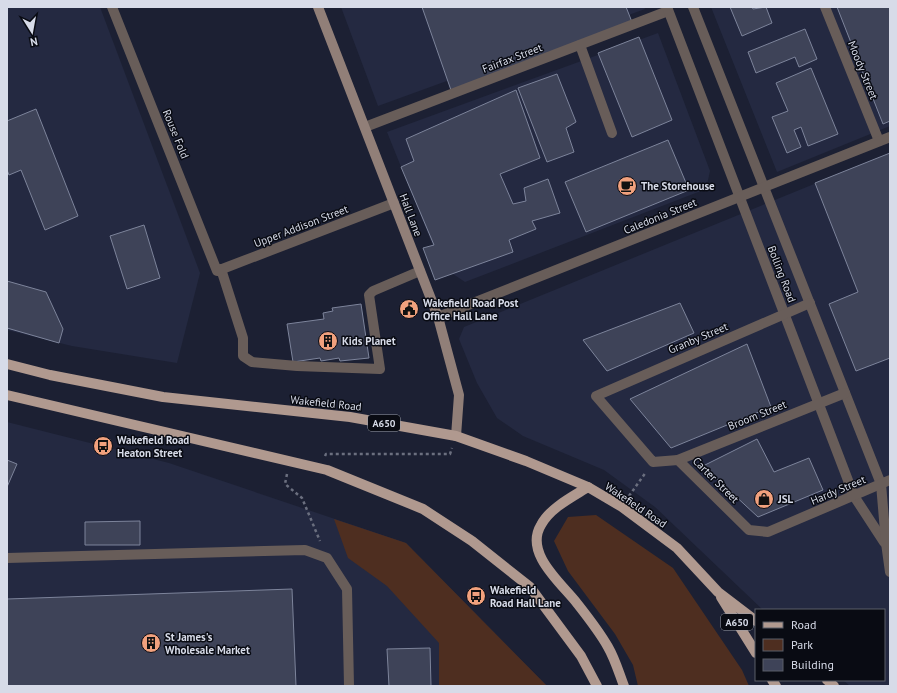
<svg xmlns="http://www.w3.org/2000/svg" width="897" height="693" font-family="'PT Sans',sans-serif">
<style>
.built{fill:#242941}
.green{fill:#4e2e20}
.building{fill:#3e4358;stroke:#7d849b}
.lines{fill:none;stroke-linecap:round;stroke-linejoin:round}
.path{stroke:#6b6f7f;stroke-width:2.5;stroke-dasharray:3 3;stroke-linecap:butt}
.lane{stroke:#685d59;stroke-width:10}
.street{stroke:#685d59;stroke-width:10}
.secondary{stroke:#917f78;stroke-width:10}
.primary{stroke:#b0998f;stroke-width:10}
.labels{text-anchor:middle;stroke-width:3;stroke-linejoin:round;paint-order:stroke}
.shield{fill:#090b13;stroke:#999da8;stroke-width:1}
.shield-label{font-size:10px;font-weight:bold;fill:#d7dbe8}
.street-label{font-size:11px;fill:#d7dbe8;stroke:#090b13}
.poi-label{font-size:11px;font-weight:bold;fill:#d7dbe8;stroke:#090b13;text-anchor:start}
</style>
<rect width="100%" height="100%" fill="#1c2033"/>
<g class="built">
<path d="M7,7H100L200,273L177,363L72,346L7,330Z"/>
<path d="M341,7H644L645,9L378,106Z"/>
<path d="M711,7H890V126L777,172Z"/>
<path d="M658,33L710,171L706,189L465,282L441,266L387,132Z"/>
<path d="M890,153V686H850L843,680H884V610H763L655,507L604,470L523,436L497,418L477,383L459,339L464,327Z"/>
<path d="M7,422L169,463L406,543L547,686H7Z"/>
</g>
<g class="green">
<path d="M596,515L673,568L742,670L749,686H638L633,665L615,634L568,571L554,541L568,517Z"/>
<path d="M334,519L406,543L547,686H439V643L387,586L348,558Z"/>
</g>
<g class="building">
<path d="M422,7H626L632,22L452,93Z"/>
<path d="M730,7H752L753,9L766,7L772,23L742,36Z"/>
<path d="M837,7H890V121L883,124Z"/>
<path d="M805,29L817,59L799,67L795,57L756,73L748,52Z"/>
<path d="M639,37L672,120L632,137L598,53Z"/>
<path d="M811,68L838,134L808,146L801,127L794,130L801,147L787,153L772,117L788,111L776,83Z"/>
<path d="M557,74L576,122L566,128L574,152L547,162L518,88Z"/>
<path d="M516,90L540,158L500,174L513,204L526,201L524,188L548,179L560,213L532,221L536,229L509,240L513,252L435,280L423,248L434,245L401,167L414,161L406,139Z"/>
<path d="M36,109L78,216L45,230L21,170L9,175L7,170V121Z"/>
<path d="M668,140L689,190L586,232L565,182Z"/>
<path d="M890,153V358L856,371L829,304L858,292L815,183Z"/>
<path d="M144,225L160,278L127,289L110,236Z"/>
<path d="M7,281L46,292L63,329L59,343L7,328Z"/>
<path d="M680,303L694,333L607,371L583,340Z"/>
<path d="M361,304L369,358L340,361L339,358L321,361L320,358L293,362L287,324L324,319L323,313L333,311L332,308Z"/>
<path d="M747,344L771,407L671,448L630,399Z"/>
<path d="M757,439L774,472L809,458L823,490L758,517L703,466Z"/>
<path d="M7,460L17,464L7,487Z"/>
<path d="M140,521V545H85V522Z"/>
<path d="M292,589L296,686H7V599Z"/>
<path d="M430,648L431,686H389L387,649Z"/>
</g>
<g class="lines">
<g class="path">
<path d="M325,456L326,454H450L452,448"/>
<path d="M287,474L285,484L302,498L320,541"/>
<path d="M629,496L646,472"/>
</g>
<g class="lane">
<path d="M580,45L612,133"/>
<path d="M365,127L668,11"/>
<path d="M221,269L243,338V356L252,362L297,366L380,369L369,295L373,291L420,271"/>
<path d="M7,558L305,550L327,558L347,589L349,686"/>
</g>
<g class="street">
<path d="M112,7L217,271L394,203"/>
<path d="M667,7L854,496L884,542"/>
<path d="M693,7L881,484L886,543L890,572"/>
<path d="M825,7L879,141"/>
<path d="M810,303L596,396L653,462L678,460L749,530L768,532L890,480"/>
<path d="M438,317L890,137"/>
<path d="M678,460L845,393"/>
</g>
<path class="secondary" d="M318,7L438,317L459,395L456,436"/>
<g class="primary">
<path d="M7,364L50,375L163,397L350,417L456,436L526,461L588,487L622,507L677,548L718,592L756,621"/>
<path d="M7,395L327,470L423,509L472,541L530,587L581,656L597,686"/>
<path d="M588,487C572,497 550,508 541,525C524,553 561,583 576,602C587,616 599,631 608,647C615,659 619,673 624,686"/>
<path d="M721,597L756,653"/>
<path d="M772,680L776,686"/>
<path d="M827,680L834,686"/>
</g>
</g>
<defs>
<symbol id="cafe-disc" viewBox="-11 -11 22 22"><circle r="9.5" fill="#f1a17d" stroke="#090b13"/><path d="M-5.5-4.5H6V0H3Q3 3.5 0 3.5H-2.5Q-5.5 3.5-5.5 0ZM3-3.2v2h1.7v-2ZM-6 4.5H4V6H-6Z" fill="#111"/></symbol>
<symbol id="civic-disc" viewBox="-11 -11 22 22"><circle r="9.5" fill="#f1a17d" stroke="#090b13"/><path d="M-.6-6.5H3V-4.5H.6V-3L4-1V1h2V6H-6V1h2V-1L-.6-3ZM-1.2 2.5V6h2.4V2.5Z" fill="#111"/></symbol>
<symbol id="building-disc" viewBox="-11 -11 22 22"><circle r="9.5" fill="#f1a17d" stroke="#090b13"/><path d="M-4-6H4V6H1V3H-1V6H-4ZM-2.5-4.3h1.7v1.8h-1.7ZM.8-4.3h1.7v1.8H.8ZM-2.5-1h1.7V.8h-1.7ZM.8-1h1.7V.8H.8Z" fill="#111"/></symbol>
<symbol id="bus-disc" viewBox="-11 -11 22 22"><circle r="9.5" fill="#f1a17d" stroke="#090b13"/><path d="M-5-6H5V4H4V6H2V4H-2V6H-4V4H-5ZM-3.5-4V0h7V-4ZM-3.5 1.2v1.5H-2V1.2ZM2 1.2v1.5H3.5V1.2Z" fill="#111"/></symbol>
<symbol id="shop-disc" viewBox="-11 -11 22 22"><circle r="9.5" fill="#f1a17d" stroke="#090b13"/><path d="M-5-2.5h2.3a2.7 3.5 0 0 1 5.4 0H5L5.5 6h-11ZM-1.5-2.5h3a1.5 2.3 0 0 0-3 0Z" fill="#111"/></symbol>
</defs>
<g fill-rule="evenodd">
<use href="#cafe-disc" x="616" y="175" width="22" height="22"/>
<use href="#civic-disc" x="398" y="298" width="22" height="22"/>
<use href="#building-disc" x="317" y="330" width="22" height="22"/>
<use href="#bus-disc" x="92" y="435" width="22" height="22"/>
<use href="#shop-disc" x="753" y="488" width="22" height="22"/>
<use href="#bus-disc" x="465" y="585" width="22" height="22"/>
<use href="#building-disc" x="140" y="632" width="22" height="22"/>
</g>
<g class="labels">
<g class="shield">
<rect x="368" y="415" width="32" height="16" rx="3"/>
<rect x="721" y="614" width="32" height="16" rx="3"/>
</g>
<g class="shield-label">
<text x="384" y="427">A650</text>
<text x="737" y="626">A650</text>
</g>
<g class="street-label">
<text transform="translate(512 58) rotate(-21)" y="4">Fairfax Street</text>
<text transform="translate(863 70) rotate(68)" y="4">Moody Street</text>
<text transform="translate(176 134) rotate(68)" y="4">Rouse Fold</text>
<text transform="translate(411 215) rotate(69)" y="4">Hall Lane</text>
<text transform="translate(660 216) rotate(-22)" y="4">Caledonia Street</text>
<text transform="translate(301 226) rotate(-21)" y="4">Upper Addison Street</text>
<text transform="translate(782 274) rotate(69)" y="4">Bolling Road</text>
<text transform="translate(698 338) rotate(-23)" y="4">Granby Street</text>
<text transform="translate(326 403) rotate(6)" y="4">Wakefield Road</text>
<text transform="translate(757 415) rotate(-22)" y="4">Broom Street</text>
<text transform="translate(716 480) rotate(45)" y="4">Carter Street</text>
<text transform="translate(838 490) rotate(-23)" y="4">Hardy Street</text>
<text transform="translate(636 505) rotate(34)" y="4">Wakefield Road</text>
</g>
<g class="poi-label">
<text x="641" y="190">The Storehouse</text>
<text x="423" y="307">Wakefield Road Post<tspan x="423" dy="13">Office Hall Lane</tspan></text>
<text x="342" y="345">Kids Planet</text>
<text x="117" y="444">Wakefield Road<tspan x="117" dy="13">Heaton Street</tspan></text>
<text x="778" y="503">JSL</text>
<text x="490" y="594">Wakefield<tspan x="490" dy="13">Road Hall Lane</tspan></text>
<text x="165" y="641">St James's<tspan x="165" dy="13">Wholesale Market</tspan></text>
</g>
</g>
<rect width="897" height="693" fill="none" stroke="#d7dbe8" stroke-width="16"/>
<rect x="755" y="609" width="130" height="72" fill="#090b13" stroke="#5b5e68"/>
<rect x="763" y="622" width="20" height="6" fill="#b0998f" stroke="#5b5e68"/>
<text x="791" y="629" font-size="12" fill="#d7dbe8">Road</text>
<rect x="763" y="639" width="20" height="12" fill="#4e2e20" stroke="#5b5e68"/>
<text x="791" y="649" font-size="12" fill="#d7dbe8">Park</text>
<rect x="763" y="659" width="20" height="12" fill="#3e4358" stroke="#5b5e68"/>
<text x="791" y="669" font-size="12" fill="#d7dbe8">Building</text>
<g transform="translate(32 32) rotate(169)" stroke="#090b13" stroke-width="3" paint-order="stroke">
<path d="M0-3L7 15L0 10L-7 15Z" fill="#d7dbe8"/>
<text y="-6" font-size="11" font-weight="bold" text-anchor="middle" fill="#d7dbe8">N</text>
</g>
</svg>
